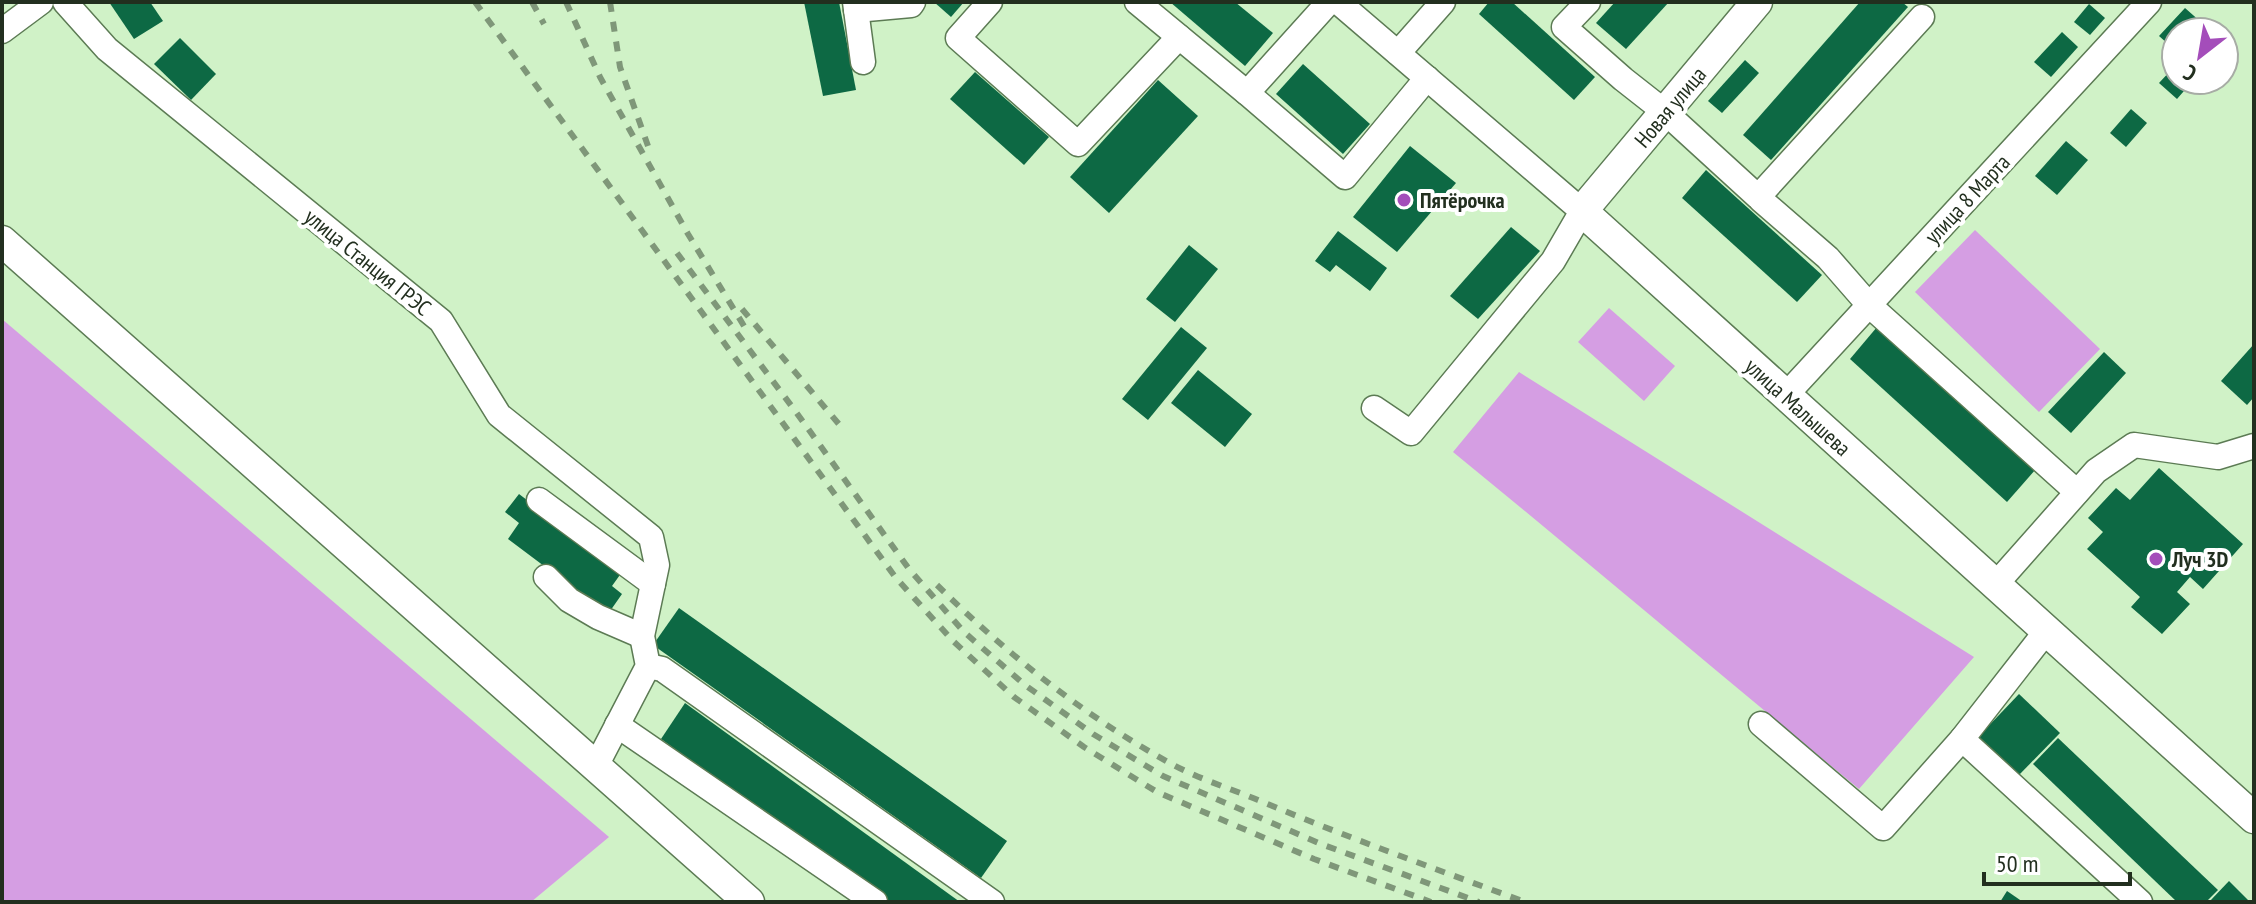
<svg xmlns="http://www.w3.org/2000/svg" width="2256" height="904" font-family="'PT Sans Narrow',sans-serif">
<style>
.green{fill:#d59ee3}
.building{fill:#0d6944}
.lines{fill:none;stroke-linecap:round;stroke-linejoin:round}
.minor-casing{stroke:#5c7b54;stroke-width:27}
.major-casing{stroke:#5c7b54;stroke-width:33}
.minor{stroke:#fff;stroke-width:24}
.major{stroke:#fff;stroke-width:30}
.rail{stroke:#7f9779;stroke-width:6;stroke-dasharray:10 10;stroke-linecap:butt}
.poi-dot{fill:#a44dba;stroke:#fff;stroke-width:3}
.labels{text-anchor:middle;stroke-width:8;stroke-linejoin:round;paint-order:stroke}
.street-label{font-size:22px;fill:#222f1f;stroke:#fff}
.poi-label{font-size:22px;font-weight:bold;fill:#222f1f;stroke:#fff;text-anchor:start}
</style>
<rect width="100%" height="100%" fill="#d0f2c7"/>
<g class="green">
<path d="M1975,230L2100,349L2039,412L1915,292Z"/>
<path d="M1609,308L1675,366L1644,401L1578,342Z"/>
<path d="M2,319L609,837L531,902H2Z"/>
<path d="M1519,372L1974,657L1859,789C1723,677 1589,563 1453,452Z"/>
</g>
<g class="building">
<path d="M109,2H150L163,21L134,39Z"/>
<path d="M804,2H839L856,90L823,96Z"/>
<path d="M934,2H964L951,17Z"/>
<path d="M1170,2H1235L1273,33L1245,66Z"/>
<path d="M1489,2H1512L1595,77L1574,100L1479,14Z"/>
<path d="M1615,2H1669L1626,49L1596,23Z"/>
<path d="M1860,2H1902L1908,7L1771,160L1743,135Z"/>
<path d="M2089,4L2105,18L2090,35L2074,22Z"/>
<path d="M2185,8L2210,30L2208,32H2176V51L2159,36Z"/>
<path d="M2062,32L2078,47L2051,77L2034,62Z"/>
<path d="M180,38L216,74L191,100L154,64Z"/>
<path d="M1745,60L1759,73L1722,113L1708,101Z"/>
<path d="M1303,64L1370,124L1343,154L1276,94Z"/>
<path d="M2172,69L2176,72V80H2185L2190,84L2177,99L2159,83Z"/>
<path d="M975,72L1049,137L1024,165L950,99Z"/>
<path d="M1158,80L1198,116L1109,213L1070,177Z"/>
<path d="M2131,109L2147,123L2126,147L2110,133Z"/>
<path d="M2066,141L2088,160L2057,195L2035,176Z"/>
<path d="M1410,146L1456,183L1397,252L1353,217Z"/>
<path d="M1706,170L1822,275L1797,302L1682,198Z"/>
<path d="M1511,227L1540,251L1478,319L1450,296Z"/>
<path d="M1338,231L1387,268L1370,291L1336,265L1330,272L1315,261Z"/>
<path d="M1189,245L1218,269L1175,322L1146,299Z"/>
<path d="M1181,327L1207,348L1148,420L1122,399Z"/>
<path d="M1877,327L2035,470L2007,502L1850,359Z"/>
<path d="M2254,344V397L2247,405L2221,381Z"/>
<path d="M2104,352L2126,373L2071,433L2048,412Z"/>
<path d="M1198,370L1252,414L1225,447L1171,403Z"/>
<path d="M2159,468L2243,544L2203,589L2190,577L2177,592L2190,604L2162,634L2131,607L2140,597L2087,549L2103,532L2088,518L2116,488L2130,500Z"/>
<path d="M519,494L622,572L612,586L622,594L608,614L508,539L519,523L505,512Z"/>
<path d="M679,608L1007,841L981,878L653,645Z"/>
<path d="M2019,694L2060,733L2018,776L1978,737Z"/>
<path d="M685,703L960,902H885L661,739Z"/>
<path d="M2058,738L2218,890L2206,902H2177L2033,764Z"/>
<path d="M2229,881L2250,902H2209Z"/>
<path d="M2007,891L2023,902H2000Z"/>
</g>
<g class="lines">
<defs>
<g id="minor">
<path d="M65,2L107,49L441,321L499,415L651,537L657,565L642,636L648,666L596,766"/>
<path d="M855,2L863,62"/>
<path d="M990,2L958,38L1078,144L1179,37"/>
<path d="M1137,2L1247,93L1329,2"/>
<path d="M1338,2L1582,211L1553,261L1411,433L1374,408"/>
<path d="M1588,2L1564,27L1623,79L1665,112L1758,197L1922,17"/>
<path d="M856,10L911,5L913,2"/>
<path d="M2,31L41,2"/>
<path d="M1398,53L1443,2"/>
<path d="M1247,93L1345,177L1427,78"/>
<path d="M1761,200L1828,258L1869,305L2077,492"/>
<path d="M1785,396L2149,2"/>
<path d="M539,500L653,584"/>
<path d="M546,577L569,600L598,617L642,636"/>
<path d="M1996,584L2096,471L2134,445L2218,457L2254,446"/>
<path d="M2047,630L1962,739L2140,902"/>
<path d="M648,666L662,669L992,902"/>
<path d="M1761,724L1883,828L1962,739"/>
<path d="M617,725L875,902"/>
</g>
<g id="major">
<path d="M1757,2L1582,211L2254,818"/>
<path d="M2,241L749,902"/>
</g>
</defs>
<use href="#minor" class="minor-casing"/>
<use href="#major" class="major-casing"/>
<use href="#minor" class="minor"/>
<use href="#major" class="major"/>
<g class="rail">
<path d="M475,2L896,578L953,641L1014,697L1084,747L1157,792L1314,859L1431,902"/>
<path d="M532,2L544,24"/>
<path d="M566,2L600,77L688,234L744,326"/>
<path d="M610,2L620,67L648,146"/>
<path d="M677,253L796,412L909,569L964,632L1025,685L1093,734L1163,776L1321,844L1479,902"/>
<path d="M742,309L843,429"/>
<path d="M937,585C1007,654 1083,715 1168,762C1196,778 1229,788 1258,800C1346,837 1436,869 1525,902"/>
</g>
</g>
<g class="poi-dot">
<circle cx="1404" cy="200" r="8"/>
<circle cx="2156" cy="559" r="8"/>
</g>
<g class="labels">
<g class="street-label">
<text transform="translate(1670 107) rotate(-50)" y="8">Новая улица</text>
<text transform="translate(1967 199) rotate(-47)" y="8">улица 8 Марта</text>
<text transform="translate(368 262) rotate(39)" y="8">улица Станция ГРЭС</text>
<text transform="translate(1798 407) rotate(42)" y="8">улица Малышева</text>
</g>
<g class="poi-label">
<text x="1420" y="208">Пятёрочка</text>
<text x="2172" y="567">Луч 3D</text>
</g>
</g>
<rect width="2256" height="904" fill="none" stroke="#222f1f" stroke-width="8"/>
<g transform="translate(2200 56) rotate(211)"><circle r="38" fill="#ffffff" stroke="#a7aca5" stroke-width="2"/>
<path d="M0-6L14 30L0 20L-14 30Z" fill="#a44dba"/>
<text y="-12" font-size="22" font-weight="bold" text-anchor="middle" fill="#222f1f">С</text>
</g>
<path d="M1984 872v12h146v-12" fill="none" stroke="#222f1f" stroke-width="4"/>
<text x="1996" y="872" font-size="24" fill="#222f1f" stroke="#ffffff" stroke-width="6" paint-order="stroke">50 m</text>
</svg>
